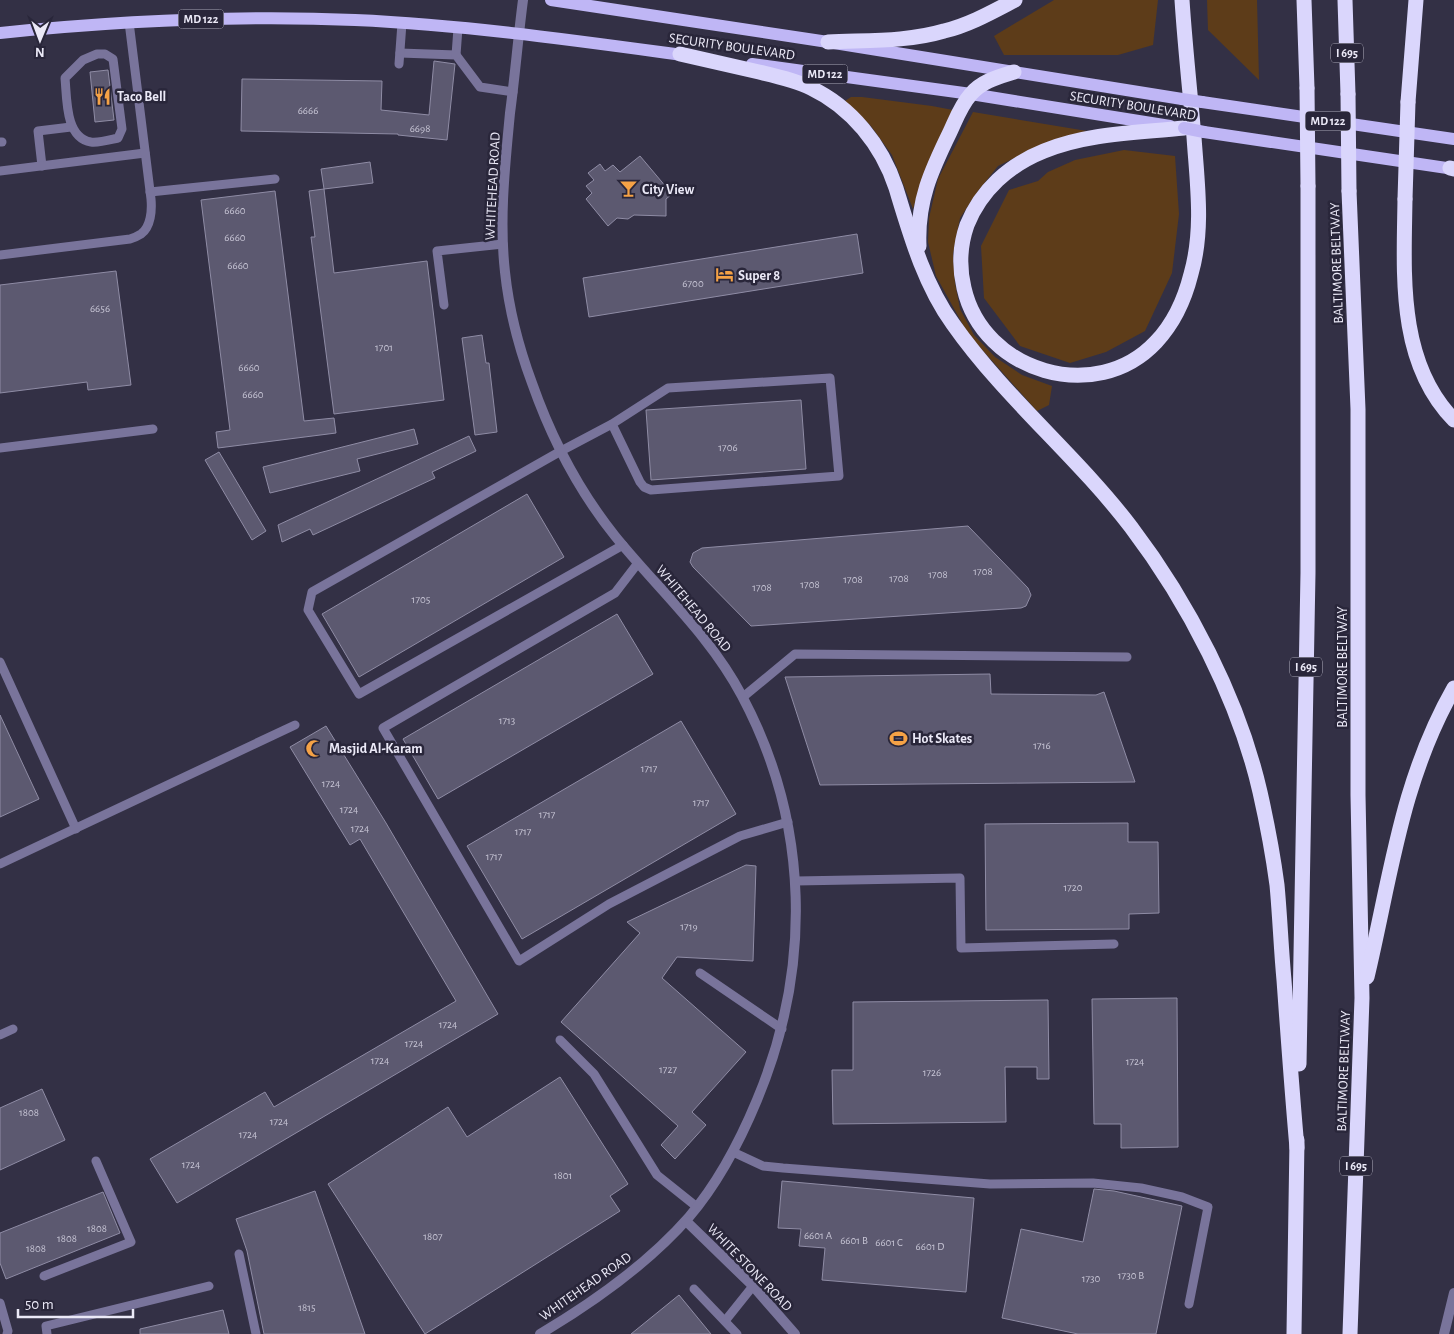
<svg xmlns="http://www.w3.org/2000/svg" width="1454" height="1334" font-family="'Alegreya Sans',sans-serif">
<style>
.green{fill:#5d3c19}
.building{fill:#5c5970;stroke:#8f8ca5}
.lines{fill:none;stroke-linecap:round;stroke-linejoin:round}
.service{stroke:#79749b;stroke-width:9}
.minor{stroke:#79749b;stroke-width:10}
.primary{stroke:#bfb6f5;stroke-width:12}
.motorway{stroke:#dad6fc;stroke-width:15}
.primary-bridge{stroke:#bfb6f5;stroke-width:12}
.motorway-bridge{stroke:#dad6fc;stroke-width:15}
.labels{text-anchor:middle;stroke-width:5;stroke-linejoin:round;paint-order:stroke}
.number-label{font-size:11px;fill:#c7c5d5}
.shield{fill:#29263a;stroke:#b1aebe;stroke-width:1}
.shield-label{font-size:12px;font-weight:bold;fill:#ebe9f7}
.street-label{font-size:14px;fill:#ebe9f7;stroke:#29263a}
.poi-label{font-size:14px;font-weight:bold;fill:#ebe9f7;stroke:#29263a;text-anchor:start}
</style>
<rect width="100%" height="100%" fill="#333045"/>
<g class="green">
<path d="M1054,0H1158L1153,45L1118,55H1004L994,36Z"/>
<path d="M1207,0H1257L1259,80L1208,30Z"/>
<path d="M851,97H862L932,106L953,110L922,181L913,209L892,155L871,126L845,101Z"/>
<path d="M973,112L1087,131L1039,146L998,166L978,191L960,218L953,254L955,283L960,309L974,335L995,357L1022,375L1052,386L1049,405L1037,411L968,334L936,276L928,242L929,218L938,179Z"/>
<path d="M1124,150L1175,156L1179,214L1172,273L1145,331L1106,352L1070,363L1020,346L984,298L981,246L1009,190L1038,181L1048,172L1075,160Z"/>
</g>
<g class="building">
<path d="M434,61L455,64L447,140L398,135V134L241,131L242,79L382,81L381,110L429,115Z"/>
<path d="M108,70L114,120L95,122L90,72Z"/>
<path d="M640,156L672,194L666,199V216L634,215L628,219L617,218L608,226L586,199L592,193L586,186L594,180L588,173L600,164L605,171L613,165L620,172Z"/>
<path d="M370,162L373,183L324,189L321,169Z"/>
<path d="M324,189L334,273L427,261L444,400L334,414L311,237H315L309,191Z"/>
<path d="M275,191L304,421L334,418L336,433L218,448L216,432L230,430L201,200Z"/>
<path d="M857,234L863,273L589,317L583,278Z"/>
<path d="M116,271L131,385L88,390L87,382L0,393V285Z"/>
<path d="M482,335L486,363H489L497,432L475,435L462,338Z"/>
<path d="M801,400L806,469L651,480L646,410Z"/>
<path d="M414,429L418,444L357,459L360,471L270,493L263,467Z"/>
<path d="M469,436L476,451L432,472L435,478L313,535L310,529L282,542L278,525Z"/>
<path d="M219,452L266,531L252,540L205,460Z"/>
<path d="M527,494L564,557L359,677L322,614Z"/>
<path d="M968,526L1028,588L1031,595L1026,606L1021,608L751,626L693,567L690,562L693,553L702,548Z"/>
<path d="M617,614L653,674L438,799L403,739Z"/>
<path d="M990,674L991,694L1096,695L1104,692L1135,782L820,785L785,677Z"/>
<path d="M0,715L39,799L0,817Z"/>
<path d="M681,721L736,814L522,939L467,846Z"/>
<path d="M326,726L386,823L498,1014L177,1203L150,1159L265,1092L274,1107L456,1001L360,839L350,845L290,747Z"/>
<path d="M1128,823V842H1158L1159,913L1129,914V929L986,930L985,824Z"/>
<path d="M746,865L756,866L753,961L677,957L662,978L746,1052L692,1112L706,1125L675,1159L661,1145L678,1126L561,1022L640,933L627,922Z"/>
<path d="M1177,998L1178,1147L1121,1148V1124H1094L1092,999Z"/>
<path d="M1048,1000L1049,1079H1037V1067H1005L1006,1122L833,1124L832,1070H853V1002Z"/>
<path d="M560,1077L628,1184L610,1196L620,1211L425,1334L328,1184L448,1107L467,1137Z"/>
<path d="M42,1089L65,1140L0,1170V1108Z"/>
<path d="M782,1181L974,1198L966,1292L822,1280L825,1248L799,1246L801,1229L778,1228Z"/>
<path d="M1094,1189L1114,1191L1182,1206L1156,1334H1078L1002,1318L1021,1229L1083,1242Z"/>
<path d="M315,1191L365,1334H264L247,1251L236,1219Z"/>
<path d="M103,1192L120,1233L6,1279L0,1263V1233Z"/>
<path d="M679,1295L711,1334H631Z"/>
<path d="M223,1310L229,1334H140V1329Z"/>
</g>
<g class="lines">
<g class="service">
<path d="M400,53L456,55L480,87L513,92"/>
<path d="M97,54H105L113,59L122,129L118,138C109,140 99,143 91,142C65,138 67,98 65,78L83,60Z"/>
<path d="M456,55L458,28"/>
<path d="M399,64L402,23"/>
<path d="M0,142H2"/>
<path d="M42,166L38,131L71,127"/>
<path d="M0,171L145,153"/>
<path d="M150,192L275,179"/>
<path d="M0,255L130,239C133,238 138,236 141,234C151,227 152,210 151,199L129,22"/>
<path d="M444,305L437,251L503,244"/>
<path d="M612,424L640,482L644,487L651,490L839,476L830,378L668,388L612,424L561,451L312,592L308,610L359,694L623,545"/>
<path d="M0,448L153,429"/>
<path d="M638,563L615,593L383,728L519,961L609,904L740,836L788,822"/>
<path d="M0,662L76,829"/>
<path d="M743,697L795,654L1127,657"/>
<path d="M0,864L295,725"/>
<path d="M796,881L960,878L961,948L1114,944"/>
<path d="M700,973L782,1029"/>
<path d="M0,1035L13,1029"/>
<path d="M560,1040L594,1074L657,1175L697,1207"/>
<path d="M733,1152L763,1166L783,1168L990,1184L1093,1183L1141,1188L1182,1197L1208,1207L1189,1304"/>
<path d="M239,1254L256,1334"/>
<path d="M44,1276L131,1242L96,1161"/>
<path d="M694,1289L737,1334"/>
<path d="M0,1303L8,1331L7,1334"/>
<path d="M725,1321L753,1286"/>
<path d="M47,1334L46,1326L209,1286"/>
</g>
<g class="minor">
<path d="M523,0C518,38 515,76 510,113C505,166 499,219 505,272C509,310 519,348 532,383C551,437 579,491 615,536C658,589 710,635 742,696C810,824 812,968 757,1100C740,1141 718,1183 689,1217C647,1265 594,1302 540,1334"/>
<path d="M686,1221L753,1286L795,1334"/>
<path d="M1444,1334L1454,1293"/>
</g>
<g class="primary">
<path d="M551,0L828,42L1182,99"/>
<path d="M0,33C118,21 236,15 355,20C467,25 579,41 690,56"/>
<path d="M752,64L971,94L1170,126"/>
<path d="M1202,102L1454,139"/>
<path d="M1204,132L1454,169"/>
</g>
<g class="motorway">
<path d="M1182,0C1185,46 1190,91 1194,137C1197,182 1204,229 1191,274C1185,298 1174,323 1156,342C1096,406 983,372 964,288C959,267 960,245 967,225C981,190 1009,165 1044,151C1088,133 1137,133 1184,128"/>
<path d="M1304,0L1307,88"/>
<path d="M1345,0L1348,94"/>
<path d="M828,42C866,40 907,42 944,31C969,25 992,12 1015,0"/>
<path d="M680,54C706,60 733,66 759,72C776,76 795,80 811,88C851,107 882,145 896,188C910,234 924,284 953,324C1005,398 1076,455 1131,527C1188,602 1239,700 1260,792C1267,823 1273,855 1277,885C1280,917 1281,948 1284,980C1288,1036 1292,1092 1297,1148"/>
<path d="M1408,102L1416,0"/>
<path d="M1450,168L1454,169"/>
<path d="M1349,191L1358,409V795L1362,998L1350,1334"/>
<path d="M1405,199C1404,274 1397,362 1454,420"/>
<path d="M919,246C917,201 931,171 950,132C956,119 961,105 971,94C982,81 998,77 1014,72"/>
<path d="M1367,977C1391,876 1401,781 1454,688"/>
<path d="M1299,1064L1308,573V186"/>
<path d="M1294,1334L1297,1140"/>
</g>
<g class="primary-bridge">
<path d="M1182,99L1202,102"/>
<path d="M1184,128L1204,132"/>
</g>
<g class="motorway-bridge">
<path d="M1307,88L1308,186"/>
<path d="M1348,94L1349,191"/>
<path d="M1405,199L1408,102"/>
</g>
</g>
<defs>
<symbol id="restaurant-bare" viewBox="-9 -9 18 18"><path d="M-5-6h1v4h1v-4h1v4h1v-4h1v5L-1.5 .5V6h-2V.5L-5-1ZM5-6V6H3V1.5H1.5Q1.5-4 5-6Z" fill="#f5a246" stroke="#29263a" stroke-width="2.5" paint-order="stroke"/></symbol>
<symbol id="bar-bare" viewBox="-9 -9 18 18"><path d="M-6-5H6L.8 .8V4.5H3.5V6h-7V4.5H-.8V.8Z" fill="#f5a246" stroke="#29263a" stroke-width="2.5" paint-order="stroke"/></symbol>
<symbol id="hotel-bare" viewBox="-9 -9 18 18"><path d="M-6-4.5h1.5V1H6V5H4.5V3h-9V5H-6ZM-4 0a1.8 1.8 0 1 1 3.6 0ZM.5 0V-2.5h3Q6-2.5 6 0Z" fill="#f5a246" stroke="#29263a" stroke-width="2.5" paint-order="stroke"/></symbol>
<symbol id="stadium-bare" viewBox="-9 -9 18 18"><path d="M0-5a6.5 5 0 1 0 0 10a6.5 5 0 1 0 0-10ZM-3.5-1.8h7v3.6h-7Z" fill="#f5a246" stroke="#29263a" stroke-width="2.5" paint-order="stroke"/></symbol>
<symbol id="mosque-bare" viewBox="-9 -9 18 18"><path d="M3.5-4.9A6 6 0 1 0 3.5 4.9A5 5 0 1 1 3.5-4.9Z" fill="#f5a246" stroke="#29263a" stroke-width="2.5" paint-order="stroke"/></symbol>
</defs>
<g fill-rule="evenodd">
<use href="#restaurant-bare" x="90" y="84" width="25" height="25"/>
<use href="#bar-bare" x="616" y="176" width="25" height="25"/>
<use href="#hotel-bare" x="712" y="262" width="25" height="25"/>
<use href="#stadium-bare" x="886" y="726" width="25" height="25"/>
<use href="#mosque-bare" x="302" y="736" width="25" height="25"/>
</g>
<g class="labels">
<g class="number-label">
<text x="308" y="114">6666</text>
<text x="420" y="132">6698</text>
<text x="235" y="214">6660</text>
<text x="235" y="241">6660</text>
<text x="238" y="269">6660</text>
<text x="693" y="287">6700</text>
<text x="100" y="312">6656</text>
<text x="384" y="351">1701</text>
<text x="249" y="371">6660</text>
<text x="253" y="398">6660</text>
<text x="728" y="451">1706</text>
<text x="983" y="575">1708</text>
<text x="938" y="578">1708</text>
<text x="899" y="582">1708</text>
<text x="853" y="583">1708</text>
<text x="810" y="588">1708</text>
<text x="762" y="591">1708</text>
<text x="421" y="603">1705</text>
<text x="507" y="724">1713</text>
<text x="1042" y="749">1716</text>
<text x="649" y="772">1717</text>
<text x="331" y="787">1724</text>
<text x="701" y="806">1717</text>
<text x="349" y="813">1724</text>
<text x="547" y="818">1717</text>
<text x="360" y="832">1724</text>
<text x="523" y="835">1717</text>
<text x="494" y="860">1717</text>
<text x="1073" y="891">1720</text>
<text x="689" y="930">1719</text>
<text x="448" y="1028">1724</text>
<text x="414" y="1047">1724</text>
<text x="380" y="1064">1724</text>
<text x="1135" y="1065">1724</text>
<text x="668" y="1073">1727</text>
<text x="932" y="1076">1726</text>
<text x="29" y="1116">1808</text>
<text x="279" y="1125">1724</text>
<text x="248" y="1138">1724</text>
<text x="191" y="1168">1724</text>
<text x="563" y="1179">1801</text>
<text x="97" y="1232">1808</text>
<text x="818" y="1239">6601 A</text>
<text x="433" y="1240">1807</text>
<text x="67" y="1242">1808</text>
<text x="854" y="1244">6601 B</text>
<text x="889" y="1246">6601 C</text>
<text x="930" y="1250">6601 D</text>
<text x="36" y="1252">1808</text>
<text x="1131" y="1279">1730 B</text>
<text x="1091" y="1282">1730</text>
<text x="307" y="1311">1815</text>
</g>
<g class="shield">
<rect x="178.5" y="9.5" width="45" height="19" rx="4"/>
<rect x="1331" y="43.5" width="32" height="19" rx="4"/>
<rect x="802.5" y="64.5" width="45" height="19" rx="4"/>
<rect x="1305.5" y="111.5" width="45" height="19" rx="4"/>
<rect x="1290" y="657.5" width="32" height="19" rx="4"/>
<rect x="1340" y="1156.5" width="32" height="19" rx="4"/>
</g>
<g class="shield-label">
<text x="201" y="23">MD 122</text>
<text x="1347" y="57">I 695</text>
<text x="825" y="78">MD 122</text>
<text x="1328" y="125">MD 122</text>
<text x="1306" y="671">I 695</text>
<text x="1356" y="1170">I 695</text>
</g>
<g class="street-label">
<text transform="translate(732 46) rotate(8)" y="5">SECURITY BOULEVARD</text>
<text transform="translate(1133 105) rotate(9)" y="5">SECURITY BOULEVARD</text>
<text transform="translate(492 186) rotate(-87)" y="5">WHITEHEAD ROAD</text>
<text transform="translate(1336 263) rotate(-92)" y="5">BALTIMORE BELTWAY</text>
<text transform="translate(694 608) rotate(50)" y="5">WHITEHEAD ROAD</text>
<text transform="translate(1342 667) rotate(-90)" y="5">BALTIMORE BELTWAY</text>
<text transform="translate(1343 1071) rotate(-88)" y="5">BALTIMORE BELTWAY</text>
<text transform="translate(750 1267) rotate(46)" y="5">WHITE STONE ROAD</text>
<text transform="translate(585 1286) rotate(-35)" y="5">WHITEHEAD ROAD</text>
</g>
<g class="poi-label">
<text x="117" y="101">Taco Bell</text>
<text x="642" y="194">City View</text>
<text x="738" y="280">Super 8</text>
<text x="912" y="743">Hot Skates</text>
<text x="329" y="753">Masjid Al-Karam</text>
</g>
</g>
<g transform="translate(40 40) rotate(181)" stroke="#29263a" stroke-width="4" paint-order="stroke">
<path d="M0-4L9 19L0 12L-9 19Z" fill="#ebe9f7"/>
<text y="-8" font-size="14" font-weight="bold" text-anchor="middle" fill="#ebe9f7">N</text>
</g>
<path d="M18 1309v8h115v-8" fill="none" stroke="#ebe9f7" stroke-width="2.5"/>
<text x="25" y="1309" font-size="15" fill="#ebe9f7" stroke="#29263a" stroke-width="4" paint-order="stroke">50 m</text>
</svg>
